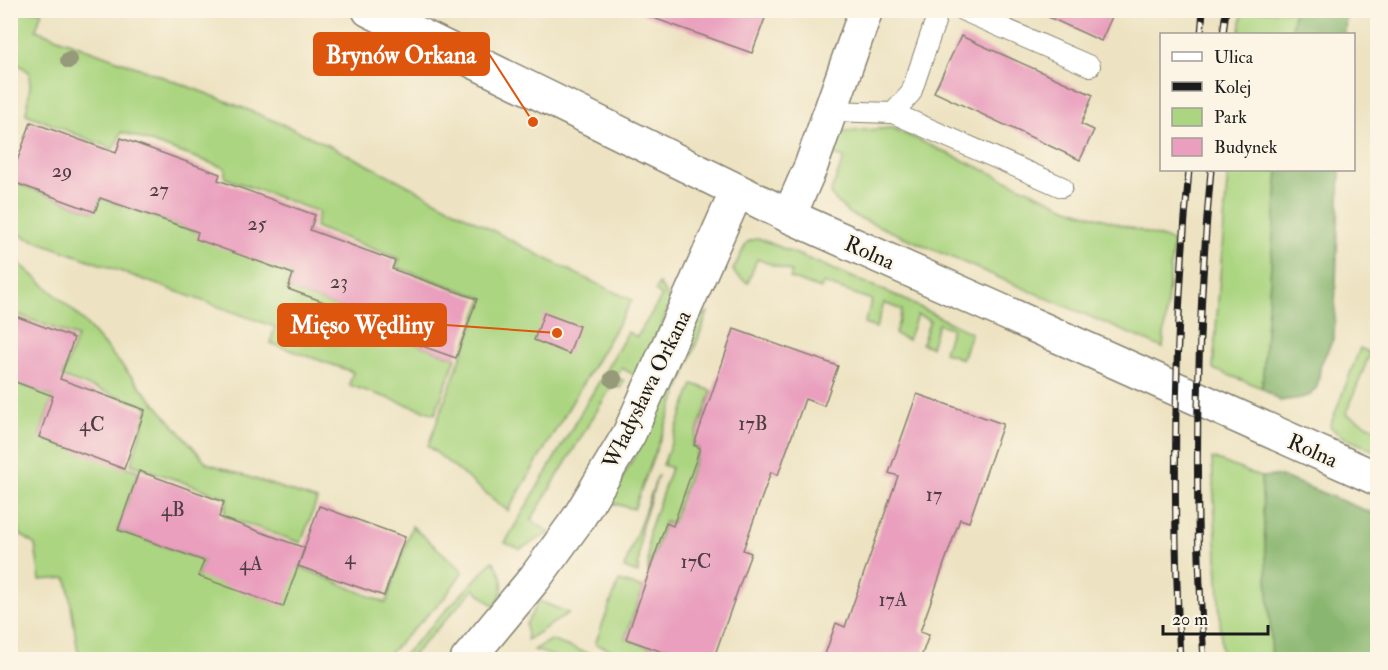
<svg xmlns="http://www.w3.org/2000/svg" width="1388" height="670" font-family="'IM FELL Double Pica',serif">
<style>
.green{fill:#acd581;stroke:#64784e;stroke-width:1.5}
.forest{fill:#89b66f;stroke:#526946;stroke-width:1.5}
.building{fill:#e99fbd}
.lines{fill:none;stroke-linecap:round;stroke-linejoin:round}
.service-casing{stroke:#84806f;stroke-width:22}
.minor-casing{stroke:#84806f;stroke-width:36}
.tertiary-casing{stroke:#84806f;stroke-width:36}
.service{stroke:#fff;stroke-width:20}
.minor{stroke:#fff;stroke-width:33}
.tertiary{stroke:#fff;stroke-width:33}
.rail-casing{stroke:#1c1c1c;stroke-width:7}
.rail{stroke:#fcf5e5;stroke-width:4.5;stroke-dasharray:14;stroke-linecap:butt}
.tree{fill:#96997a}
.labels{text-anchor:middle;stroke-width:4.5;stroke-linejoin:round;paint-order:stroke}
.number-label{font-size:20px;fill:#4f3d44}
.street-label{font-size:22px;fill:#1c1c1c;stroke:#fcf5e5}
.leader{fill:none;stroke:#de560d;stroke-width:2}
.callout-dot{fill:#de560d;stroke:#fcf5e5;stroke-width:2}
.callout{fill:#de560d;stroke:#de560d;stroke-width:2}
.callout-label{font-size:24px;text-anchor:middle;font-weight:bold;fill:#fff}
</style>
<rect width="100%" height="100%" fill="#fcf5e5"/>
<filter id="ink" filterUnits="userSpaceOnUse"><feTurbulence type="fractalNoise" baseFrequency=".0167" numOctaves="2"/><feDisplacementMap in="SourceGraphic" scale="12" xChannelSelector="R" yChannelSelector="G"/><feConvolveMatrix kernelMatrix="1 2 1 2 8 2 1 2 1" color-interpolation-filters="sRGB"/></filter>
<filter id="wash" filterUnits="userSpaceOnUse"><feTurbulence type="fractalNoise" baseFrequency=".008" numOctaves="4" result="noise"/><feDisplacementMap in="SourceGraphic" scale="24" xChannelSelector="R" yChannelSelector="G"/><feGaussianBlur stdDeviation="1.35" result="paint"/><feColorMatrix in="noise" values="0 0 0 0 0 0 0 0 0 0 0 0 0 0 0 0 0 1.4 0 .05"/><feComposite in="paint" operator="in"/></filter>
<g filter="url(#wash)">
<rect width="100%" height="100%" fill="#ede3c2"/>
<g class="green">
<path d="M10,11H42L36,30C120,62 210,92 291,128C408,180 516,248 632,300L508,511L428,446L483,298L396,267L400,259L315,227L319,212L225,178V168L122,132L113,149L26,114L30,86L29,72L11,59Z"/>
<path d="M1242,11H1294L1291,34H1240Z"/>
<path d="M892,128L1068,208L1173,241L1163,348L848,213L830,194L844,158L830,154L840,132Z"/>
<path d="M1228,170H1278L1262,388L1213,369Z"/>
<path d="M10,181L94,212L100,198L198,232L293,274L288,289L374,320L371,328L456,358L435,414L349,385L353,372L270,343L275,327L11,232Z"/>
<path d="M758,238L895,295L971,333L962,359L944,352L952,328L938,324L931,347L922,344L930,320L917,315L908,340L895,334L902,310L884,303L876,328L864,324L872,300L823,283L821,289L790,278L792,272L757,259L748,283L736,275L733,270L747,242Z"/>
<path d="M10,255L76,313L207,463L317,500L301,543L224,516L228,498L131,464L148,407L62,377L77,337L11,312Z"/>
<path d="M659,284L671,301L641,379L622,368L617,377L624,381L620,388L613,384L531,520L550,533L520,549L505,543L628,332L637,337L662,296L655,291Z"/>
<path d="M708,312L634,509L609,502L633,459L698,319Z"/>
<path d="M1360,348L1370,353L1346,414L1377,429V452L1339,435L1330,426Z"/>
<path d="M10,380L53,396L39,437L139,471L118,530L204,561L198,576L298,566L386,603L412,526L463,571L446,596L384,659H79L67,578L40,580L35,545L20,534L11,493Z"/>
<path d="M693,384L712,391L692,446L699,448L672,524L665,522L648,573L649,532L671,468L663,465Z"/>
<path d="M1212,458L1261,477L1273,659H1222Z"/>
<path d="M658,475L641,529L638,573L624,568Z"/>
<path d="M493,561C505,576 505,590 495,607L474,589L409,659L399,660Z"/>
<path d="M619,581L643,588L625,638L653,649L650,659H637L595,644Z"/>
<path d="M539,601L569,613L527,640L526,624Z"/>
<path d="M550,640L604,659H562L534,650Z"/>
</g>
<g class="forest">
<path d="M1294,11H1346L1345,34H1291Z"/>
<path d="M1278,170H1340L1334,337L1321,364L1317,387L1310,395L1301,398L1280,401L1262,388Z"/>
<path d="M1275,476L1286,478L1377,515L1378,644L1373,659H1272L1261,477Z"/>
</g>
<g id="blocks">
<g class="building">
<path d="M643,10H768L752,53L642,14Z"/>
<path d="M1033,10H1115L1101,41Z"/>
<path d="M961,36L1093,95L1081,124L1094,130L1080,160L934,92Z"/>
<path d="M31,122L116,153L121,138L220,174L218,180L315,215L310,230L395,261L392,269L477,299L456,358L371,328L374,320L288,289L293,274L196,239L198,232L100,198L95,212L10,181Z"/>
<path d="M544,313L579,326L569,354L534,340Z"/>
<path d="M10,314L74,338L60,379L145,410L124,469L39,437L53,396L10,380Z"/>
<path d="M734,329L838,366L824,406L805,399L778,475L771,472L743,550L751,553L713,660H685L626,639L666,523L673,526L700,448L694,445Z"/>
<path d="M917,394L1003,424L969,522L960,519L920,632L929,635L920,660H823L836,623L845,627L898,476L889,473Z"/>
<path d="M139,471L224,502L219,517L305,548L283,607L198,576L204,561L118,530Z"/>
<path d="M319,506L405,537L384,596L298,566Z"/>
</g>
</g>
</g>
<g filter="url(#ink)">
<use href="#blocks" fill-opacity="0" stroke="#84806f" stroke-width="1.5"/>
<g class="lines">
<defs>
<g id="service">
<path d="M962,10L1090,66"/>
<path d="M830,111L893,113L911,93L939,10"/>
<path d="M893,113L1062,187"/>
</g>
<g id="minor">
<path d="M789,216L811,166L866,10"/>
<path d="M467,660L535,578L578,519L629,434L737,191"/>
</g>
<path id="tertiary" d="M369,10L789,216L1378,479"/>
</defs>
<use href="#service" class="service-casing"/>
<use href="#minor" class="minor-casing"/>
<use href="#tertiary" class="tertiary-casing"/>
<use href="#service" class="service"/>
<use href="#minor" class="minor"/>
<use href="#tertiary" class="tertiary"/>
<defs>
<g id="rail">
<path d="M1201,34L1203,10"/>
<path d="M1223,34L1226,10"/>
<path d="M1180,660C1172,496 1174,333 1189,170"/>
<path d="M1204,660C1193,495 1196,333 1211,170"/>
</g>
</defs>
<use href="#rail" class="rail-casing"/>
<use href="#rail" class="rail"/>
</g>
<g class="tree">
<circle cx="69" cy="60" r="9"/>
<circle cx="613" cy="379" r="9"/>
</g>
</g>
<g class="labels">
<g class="number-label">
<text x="62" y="177">29</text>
<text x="159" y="196">27</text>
<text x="257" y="230">25</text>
<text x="339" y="288">23</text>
<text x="753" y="430">17B</text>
<text x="92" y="431">4C</text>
<text x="934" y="501">17</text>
<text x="173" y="516">4B</text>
<text x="350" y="564">4</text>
<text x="696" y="568">17C</text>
<text x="251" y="570">4A</text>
<text x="893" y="606">17A</text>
</g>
<g class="street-label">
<text transform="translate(870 252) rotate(24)" y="8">Rolna</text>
<text transform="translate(646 389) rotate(-64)" y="8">Władysława Orkana</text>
<text transform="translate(1313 450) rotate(24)" y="8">Rolna</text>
</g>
</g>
<path class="leader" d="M533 122L489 54M557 333L446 325"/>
<g class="callout-dot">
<circle cx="533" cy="122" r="6"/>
<circle cx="557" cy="333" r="6"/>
</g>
<g class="callout">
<rect x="314" y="33" width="175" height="42" rx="6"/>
<rect x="278" y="304" width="168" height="42" rx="6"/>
</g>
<g class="callout-label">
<text x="401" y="63">Brynów Orkana</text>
<text x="362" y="333">Mięso Wędliny</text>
</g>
<rect width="1388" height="670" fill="none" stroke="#fcf5e5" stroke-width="36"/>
<rect x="1160" y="33" width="195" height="138" fill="#fcf5e5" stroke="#a29e95" stroke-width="1.5"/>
<rect x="1172" y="52" width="30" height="9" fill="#ffffff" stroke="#a29e95" stroke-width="1.5"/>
<text x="1214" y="63" font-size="18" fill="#1c1c1c">Ulica</text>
<rect x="1172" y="82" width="30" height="9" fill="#1c1c1c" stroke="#a29e95" stroke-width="1.5"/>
<text x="1214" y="93" font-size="18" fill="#1c1c1c">Kolej</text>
<rect x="1172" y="108" width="30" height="18" fill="#acd581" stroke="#a29e95" stroke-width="1.5"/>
<text x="1214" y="123" font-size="18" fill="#1c1c1c">Park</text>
<rect x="1172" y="138" width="30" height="18" fill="#e99fbd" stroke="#a29e95" stroke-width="1.5"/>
<text x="1214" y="153" font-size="18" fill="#1c1c1c">Budynek</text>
<path d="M1163 625v9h105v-9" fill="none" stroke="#1c1c1c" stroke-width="3"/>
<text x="1172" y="625" font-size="18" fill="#1c1c1c" stroke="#fcf5e5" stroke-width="4.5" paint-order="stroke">20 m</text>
</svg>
